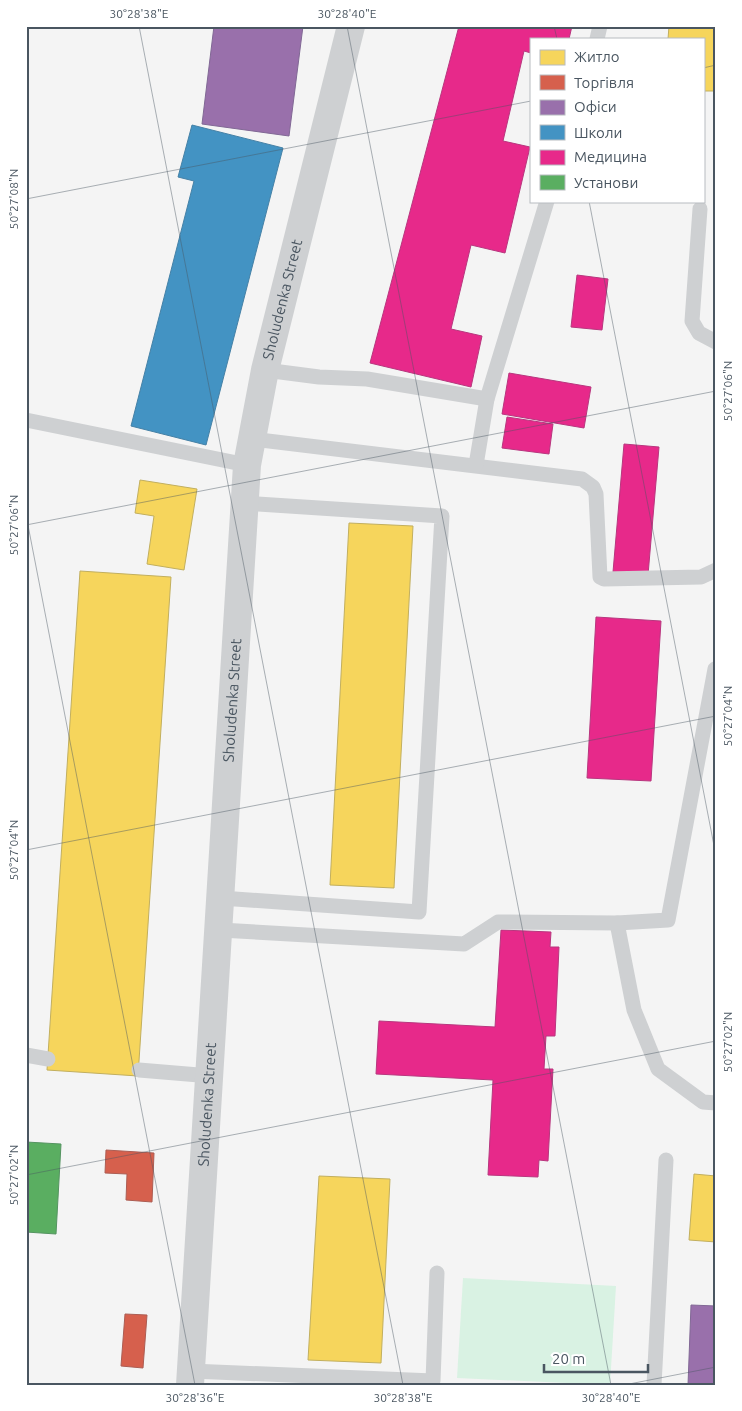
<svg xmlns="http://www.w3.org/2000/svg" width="742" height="1411" font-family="Ubuntu,sans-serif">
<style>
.green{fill:#d9f2e3}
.homes{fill:#f6d55c;stroke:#c2af5e}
.shops{fill:#d6604d;stroke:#ac5d53}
.offices{fill:#9970ab;stroke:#816895}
.schools{fill:#4393c3;stroke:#4581a6}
.health{fill:#e7298a;stroke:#b8367e}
.public{fill:#5aae61;stroke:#559461}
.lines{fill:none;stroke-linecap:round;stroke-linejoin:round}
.lane{stroke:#ced0d2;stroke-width:15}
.street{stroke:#ced0d2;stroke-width:28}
.ticks{fill:none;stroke:#4a5661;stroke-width:1;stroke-opacity:0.45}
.labels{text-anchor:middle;stroke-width:5;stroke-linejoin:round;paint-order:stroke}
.street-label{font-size:15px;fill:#4a5661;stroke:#fff}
.neatline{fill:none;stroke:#4a5661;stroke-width:2}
.ticks-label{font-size:12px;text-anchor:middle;fill:#4a5661}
</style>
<rect width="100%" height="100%" fill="#f4f4f4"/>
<path class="green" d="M463,1278L616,1286L610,1385L457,1378Z"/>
<g class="homes">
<path d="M669,26H716V91H703V39H668Z"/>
<path d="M140,480L197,489L184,570L147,564L154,516L135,513Z"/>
<path d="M349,523L413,526L394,888L330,885Z"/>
<path d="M80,571L171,577L138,1076L47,1070Z"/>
<path d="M694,1174L716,1176V1242L689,1240Z"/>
<path d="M319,1176L390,1179L381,1363L308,1360Z"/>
</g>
<g class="shops">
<path d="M106,1150L154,1153L152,1202L126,1200L127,1174L105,1173Z"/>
<path d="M125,1314L147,1315L143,1368L121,1366Z"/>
</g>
<g class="offices">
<path d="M214,26H303L289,136L202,124Z"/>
<path d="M691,1305L716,1306V1385H688Z"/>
</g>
<path class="schools" d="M192,125L283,148L206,445L131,426L194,181L178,177Z"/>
<g class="health">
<path d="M459,26H572L569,39H531V53L524,51L503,141L530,147L505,253L471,245L451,329L482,336L471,387L370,363Z"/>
<path d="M577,275L608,279L602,330L571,327Z"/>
<path d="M509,373L591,387L584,428L502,414Z"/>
<path d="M507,417L553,424L549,454L502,448Z"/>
<path d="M624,444L659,447L648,575L613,572Z"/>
<path d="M596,617L661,621L651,781L587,778Z"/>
<path d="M501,930L551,932L550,947H559L555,1036H546L544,1069H553L548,1161L539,1160L538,1177L488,1175L493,1080L376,1074L379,1021L495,1027Z"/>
</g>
<path class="public" d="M26,1142L61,1144L56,1234L26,1232Z"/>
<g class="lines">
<g class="lane">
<path d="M597,39L600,26"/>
<path d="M700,209L692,321L699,333L716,342"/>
<path d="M265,370L319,377L367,379L487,399"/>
<path d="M26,420L247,465"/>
<path d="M252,439L582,479L593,487L596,494L600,577L604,579L701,577L716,570"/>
<path d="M476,465L487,399L547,201"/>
<path d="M221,898L419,912L442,516L244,503"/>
<path d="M617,923L634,1010L658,1069L703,1102L716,1103"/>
<path d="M220,930L464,944L498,922L617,923L668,920L715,669"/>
<path d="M26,1055L48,1059"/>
<path d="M139,1070L211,1076"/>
<path d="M191,1371L433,1381L437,1273"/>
<path d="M654,1385L666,1160"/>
</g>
<path class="street" id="s1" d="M190,1385L247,465L265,370L351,26"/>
</g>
<path class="ticks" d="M139,26L403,1385M347,26L611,1385M554,26L557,39M703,68L716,65M26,199L531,101M589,201L716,856M26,515L195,1385M26,525L716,391M26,850L716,716M26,1175L716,1041M624,1385L716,1367"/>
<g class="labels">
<g class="street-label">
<text dy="5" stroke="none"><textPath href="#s1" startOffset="1091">Sholudenka Street</textPath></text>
<text dy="5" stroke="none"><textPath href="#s1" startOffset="686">Sholudenka Street</textPath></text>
<text dy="5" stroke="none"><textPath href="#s1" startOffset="281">Sholudenka Street</textPath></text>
</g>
</g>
<rect width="742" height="1411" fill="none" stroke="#ffffff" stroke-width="55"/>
<rect x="530" y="38" width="175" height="165" fill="#ffffff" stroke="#b7bbc0"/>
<rect x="540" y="50" width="25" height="15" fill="#f6d55c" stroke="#b7bbc0"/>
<text x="574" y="62" font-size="15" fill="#4a5661">Житло</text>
<rect x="540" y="75" width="25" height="15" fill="#d6604d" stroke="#b7bbc0"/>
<text x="574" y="88" font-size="15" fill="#4a5661">Торгівля</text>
<rect x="540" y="100" width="25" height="15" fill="#9970ab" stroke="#b7bbc0"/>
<text x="574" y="112" font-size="15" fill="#4a5661">Офіси</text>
<rect x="540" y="125" width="25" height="15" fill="#4393c3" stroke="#b7bbc0"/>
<text x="574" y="138" font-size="15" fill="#4a5661">Школи</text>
<rect x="540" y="150" width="25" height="15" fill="#e7298a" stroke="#b7bbc0"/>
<text x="574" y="162" font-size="15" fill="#4a5661">Медицина</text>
<rect x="540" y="175" width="25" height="15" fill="#5aae61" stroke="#b7bbc0"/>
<text x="574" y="188" font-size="15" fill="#4a5661">Установи</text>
<path d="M544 1364v8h104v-8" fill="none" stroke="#4a5661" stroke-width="2.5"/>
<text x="552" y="1364" font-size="15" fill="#4a5661" stroke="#ffffff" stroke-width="4" paint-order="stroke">20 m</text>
<rect x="28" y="28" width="686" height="1356" class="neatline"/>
<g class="ticks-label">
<text x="139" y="18">30°28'38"E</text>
<text x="347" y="18">30°28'40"E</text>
<text transform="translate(14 199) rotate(-90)" y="4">50°27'08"N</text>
<text transform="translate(728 391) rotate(-90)" y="4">50°27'06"N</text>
<text transform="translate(14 525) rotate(-90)" y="4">50°27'06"N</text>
<text transform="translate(728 716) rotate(-90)" y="4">50°27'04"N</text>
<text transform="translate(14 850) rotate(-90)" y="4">50°27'04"N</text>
<text transform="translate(728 1042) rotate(-90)" y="4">50°27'02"N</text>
<text transform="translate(14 1175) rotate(-90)" y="4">50°27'02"N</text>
<text x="195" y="1402">30°28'36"E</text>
<text x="403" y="1402">30°28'38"E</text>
<text x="611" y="1402">30°28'40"E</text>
</g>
</svg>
